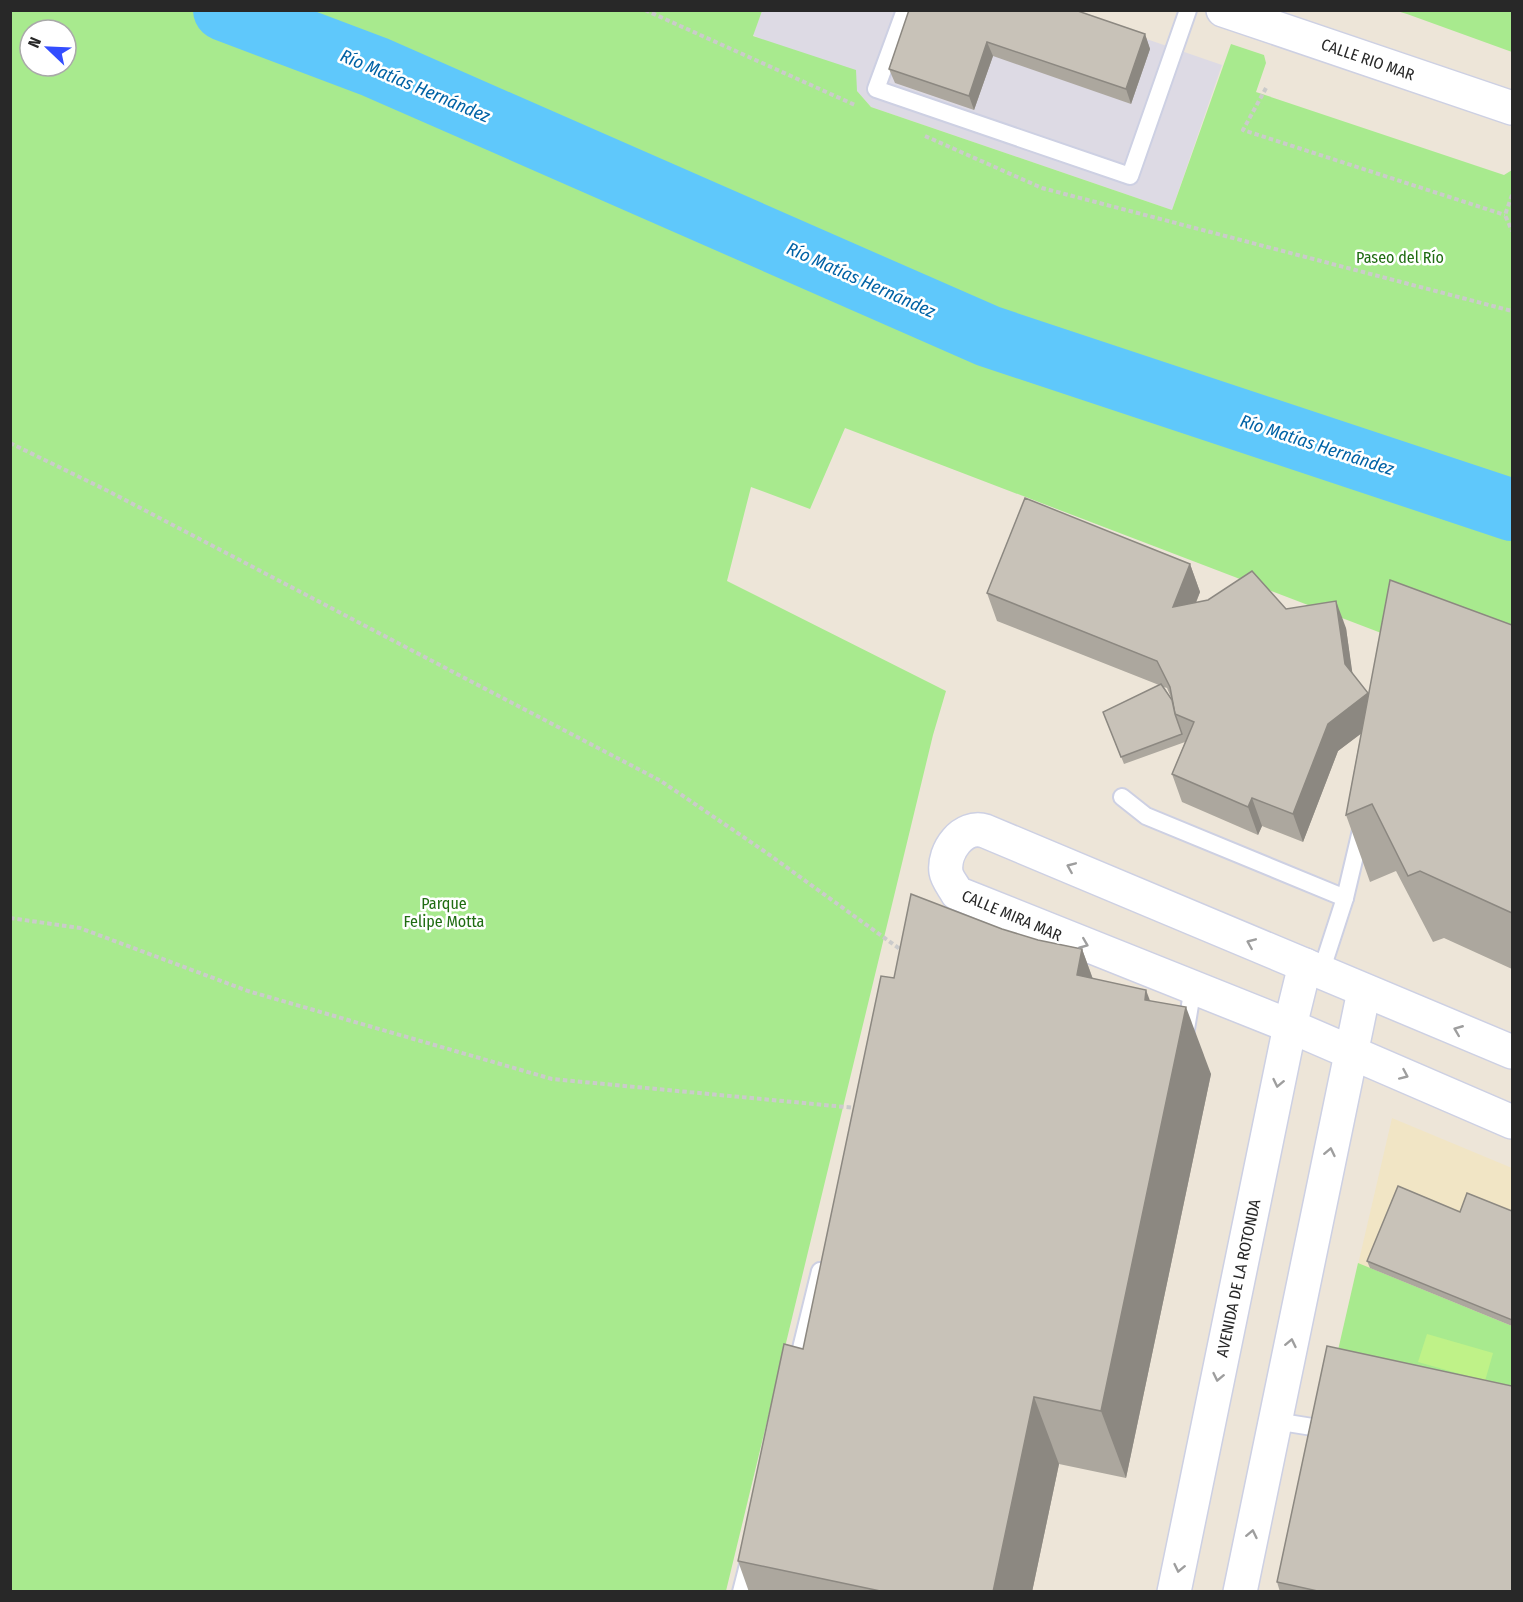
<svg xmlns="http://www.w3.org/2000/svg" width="1523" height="1602" font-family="'Fira Sans Condensed',sans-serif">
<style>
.industrial{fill:#dddae4}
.education{fill:#f1e5c5}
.green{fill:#a8ea8e;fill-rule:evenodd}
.pitch{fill:#bff288}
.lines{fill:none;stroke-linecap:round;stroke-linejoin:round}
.river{stroke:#5fc8fb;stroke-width:62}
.service-casing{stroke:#cdd0e3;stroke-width:20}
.minor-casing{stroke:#cdd0e3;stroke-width:36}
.path{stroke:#cbcbcb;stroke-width:4;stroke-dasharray:4.5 3;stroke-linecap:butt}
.service{stroke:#fff;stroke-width:16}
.minor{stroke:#fff;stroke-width:33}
.wall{fill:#aca79e;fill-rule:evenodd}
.shaded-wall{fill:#8c8881}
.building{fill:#c8c2b8;stroke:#8c8881;stroke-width:1.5}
.oneway{stroke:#9e9e9e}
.labels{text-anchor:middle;stroke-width:5;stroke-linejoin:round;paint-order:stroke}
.street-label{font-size:16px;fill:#282828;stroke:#fff}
.park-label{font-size:16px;fill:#1f6c12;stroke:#fff}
.water-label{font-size:18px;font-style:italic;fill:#0062a5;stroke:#fff}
</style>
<rect width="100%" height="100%" fill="#ede5d8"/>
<path class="industrial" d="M762,11H1065L1222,65L1172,210L871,107L857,91L753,35Z"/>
<path class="education" d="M1392,1118L1512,1168V1448L1325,1407Z"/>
<g class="green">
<path d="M11,11H762L753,36L856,70L857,91L871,107L1172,210L1231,44L1264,55L1266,63L1256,92L1504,175L1512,170V683L845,428L810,509L751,487L727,581L946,691L933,735L726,1591L11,1592ZM30,30H66V66H30Z"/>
<path d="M1397,11H1512V52L1407,14Z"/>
<path d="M1358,1263L1512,1326V1448L1325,1407Z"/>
</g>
<path class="pitch" d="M1427,1334L1493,1353L1485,1381L1418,1362Z"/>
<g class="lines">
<path class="river" d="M224,10L375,67L988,336L1512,510"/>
<defs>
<g id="service">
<path d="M905,10L876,89L1130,176L1188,10"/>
<path d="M1122,797L1146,816L1345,898L1362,826"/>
<path d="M1321,972L1345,898"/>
<path d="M1185,1035L1193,987"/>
<path d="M796,1369L820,1271"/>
<path d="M1275,1421L1331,1430"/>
<path d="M741,1592L750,1557"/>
</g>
<g id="minor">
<path d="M1223,10L1512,108"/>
<path d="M1512,1052L985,831C963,824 943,851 946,872C947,879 954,887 957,893L1290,1026L1512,1122"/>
<path d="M1174,1592L1290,1026L1305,965"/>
<path d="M1240,1592L1364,991"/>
</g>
</defs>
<use href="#service" class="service-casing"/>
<use href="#minor" class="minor-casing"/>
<g class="path">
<path d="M645,10L855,105"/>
<path d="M1266,88L1243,130L1505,215"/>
<path d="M925,136L1042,188L1512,311"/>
<path d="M1512,195L1505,215L1512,231"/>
<path d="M10,443L108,491L661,781L764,851L904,952"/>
<path d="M10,918L80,928L248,991L552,1079L856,1108"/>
</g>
<use href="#service" class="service"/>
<use href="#minor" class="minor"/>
</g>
<g class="wall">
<path d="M909,10L1145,34L1150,49L1131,104L993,56L974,110L895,83L889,69Z"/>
<path d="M1190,564L1200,592L1196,603L1286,609L1346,628L1352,673L1368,695L1512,625V969L1444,938L1433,942L1396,871L1370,882L1346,815L1361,733L1338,751L1303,842L1262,826L1258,835L1182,802L1172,774L1185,742L1124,764L1103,712L1159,685L997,621L987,593ZM1164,687L1167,688L1172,700Z"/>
<path d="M1002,929L1038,940L1082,949L1093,979L1151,1001L1211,1074L1126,1478L1059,1464L1032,1592H749L738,1561L803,1349L894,978Z"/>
<path d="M1512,1211V1326L1370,1268L1367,1261Z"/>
<path d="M1277,1582L1512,1592H1280Z"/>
</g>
<g class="shaded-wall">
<path d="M1145,34L1150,49L1131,104L1126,89Z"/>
<path d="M987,42L993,56L974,110L969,96Z"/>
<path d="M1190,564L1200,592L1183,634L1173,607Z"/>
<path d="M1336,601L1346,628L1355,691L1345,664Z"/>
<path d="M1368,693L1378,721L1338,751L1303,842L1293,814L1328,724Z"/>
<path d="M1252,798L1262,826L1258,835L1248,807Z"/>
<path d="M1082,949L1106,1016L1077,975Z"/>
<path d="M1146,990L1171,1057L1145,1000Z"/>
<path d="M1186,1007L1211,1074L1126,1478L1101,1411Z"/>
<path d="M1034,1397L1059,1464L1032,1592H993Z"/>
</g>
<g class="building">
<path d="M909,10H1075L1145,34L1126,89L987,42L969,96L889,69Z"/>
<path d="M1025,498L1190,564L1173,607L1208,600L1252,571L1286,609L1336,601L1345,664L1368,693L1328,724L1293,814L1252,798L1248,807L1172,774L1194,722L1175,714L1170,687L1157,661L987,593Z"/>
<path d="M1390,580L1512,625V913L1420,871L1408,876L1372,804L1346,815Z"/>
<path d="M1161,684L1172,700L1175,714L1182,734L1121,757L1103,712Z"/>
<path d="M911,894L1002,929L1038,940L1082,949L1077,975L1146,990L1145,1000L1186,1007L1101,1411L1034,1397L993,1592H885L738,1561L784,1344L803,1349L881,976L894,978Z"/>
<path d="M1398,1186L1460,1212L1467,1193L1512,1211V1320L1367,1261Z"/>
<path d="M1327,1346L1512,1386V1592H1322L1277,1582Z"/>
</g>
<defs><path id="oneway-chevron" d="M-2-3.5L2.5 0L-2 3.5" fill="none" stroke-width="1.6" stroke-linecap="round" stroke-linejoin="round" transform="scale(1.5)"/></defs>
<g class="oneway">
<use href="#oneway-chevron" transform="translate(1071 867) rotate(-157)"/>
<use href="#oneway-chevron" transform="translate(1251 943) rotate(-157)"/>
<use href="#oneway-chevron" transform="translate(1084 944) rotate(22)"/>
<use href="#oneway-chevron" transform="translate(1458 1030) rotate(-158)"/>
<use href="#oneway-chevron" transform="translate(1404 1075) rotate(24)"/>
<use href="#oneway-chevron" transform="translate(1278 1083) rotate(102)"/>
<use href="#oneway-chevron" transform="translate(1330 1152) rotate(-78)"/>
<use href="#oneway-chevron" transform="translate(1291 1343) rotate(-78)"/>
<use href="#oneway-chevron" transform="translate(1218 1377) rotate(102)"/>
<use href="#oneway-chevron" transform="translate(1252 1534) rotate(-78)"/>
<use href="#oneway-chevron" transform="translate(1179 1568) rotate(102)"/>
</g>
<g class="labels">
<g class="street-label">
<text transform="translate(1368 59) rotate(19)" y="6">CALLE RIO MAR</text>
<text transform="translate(1012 915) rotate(23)" y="6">CALLE MIRA MAR</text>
<text transform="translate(1238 1278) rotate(-78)" y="6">AVENIDA DE LA ROTONDA</text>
</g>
<g class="park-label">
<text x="1400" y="263">Paseo del Río</text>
<text x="444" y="909">Parque<tspan x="444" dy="18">Felipe Motta</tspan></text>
</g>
<g class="water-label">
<text transform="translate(415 86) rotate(23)" y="6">Río Matías Hernández</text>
<text transform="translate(861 280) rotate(24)" y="6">Río Matías Hernández</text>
<text transform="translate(1317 445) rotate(18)" y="6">Río Matías Hernández</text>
</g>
</g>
<rect width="1523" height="1602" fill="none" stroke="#282828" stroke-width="24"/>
<g transform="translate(48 48) rotate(293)"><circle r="28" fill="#ffffff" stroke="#a9a9a9" stroke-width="1.5"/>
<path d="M0-4.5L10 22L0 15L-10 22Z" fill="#334dff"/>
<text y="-9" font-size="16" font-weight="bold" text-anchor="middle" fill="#282828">N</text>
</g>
</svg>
